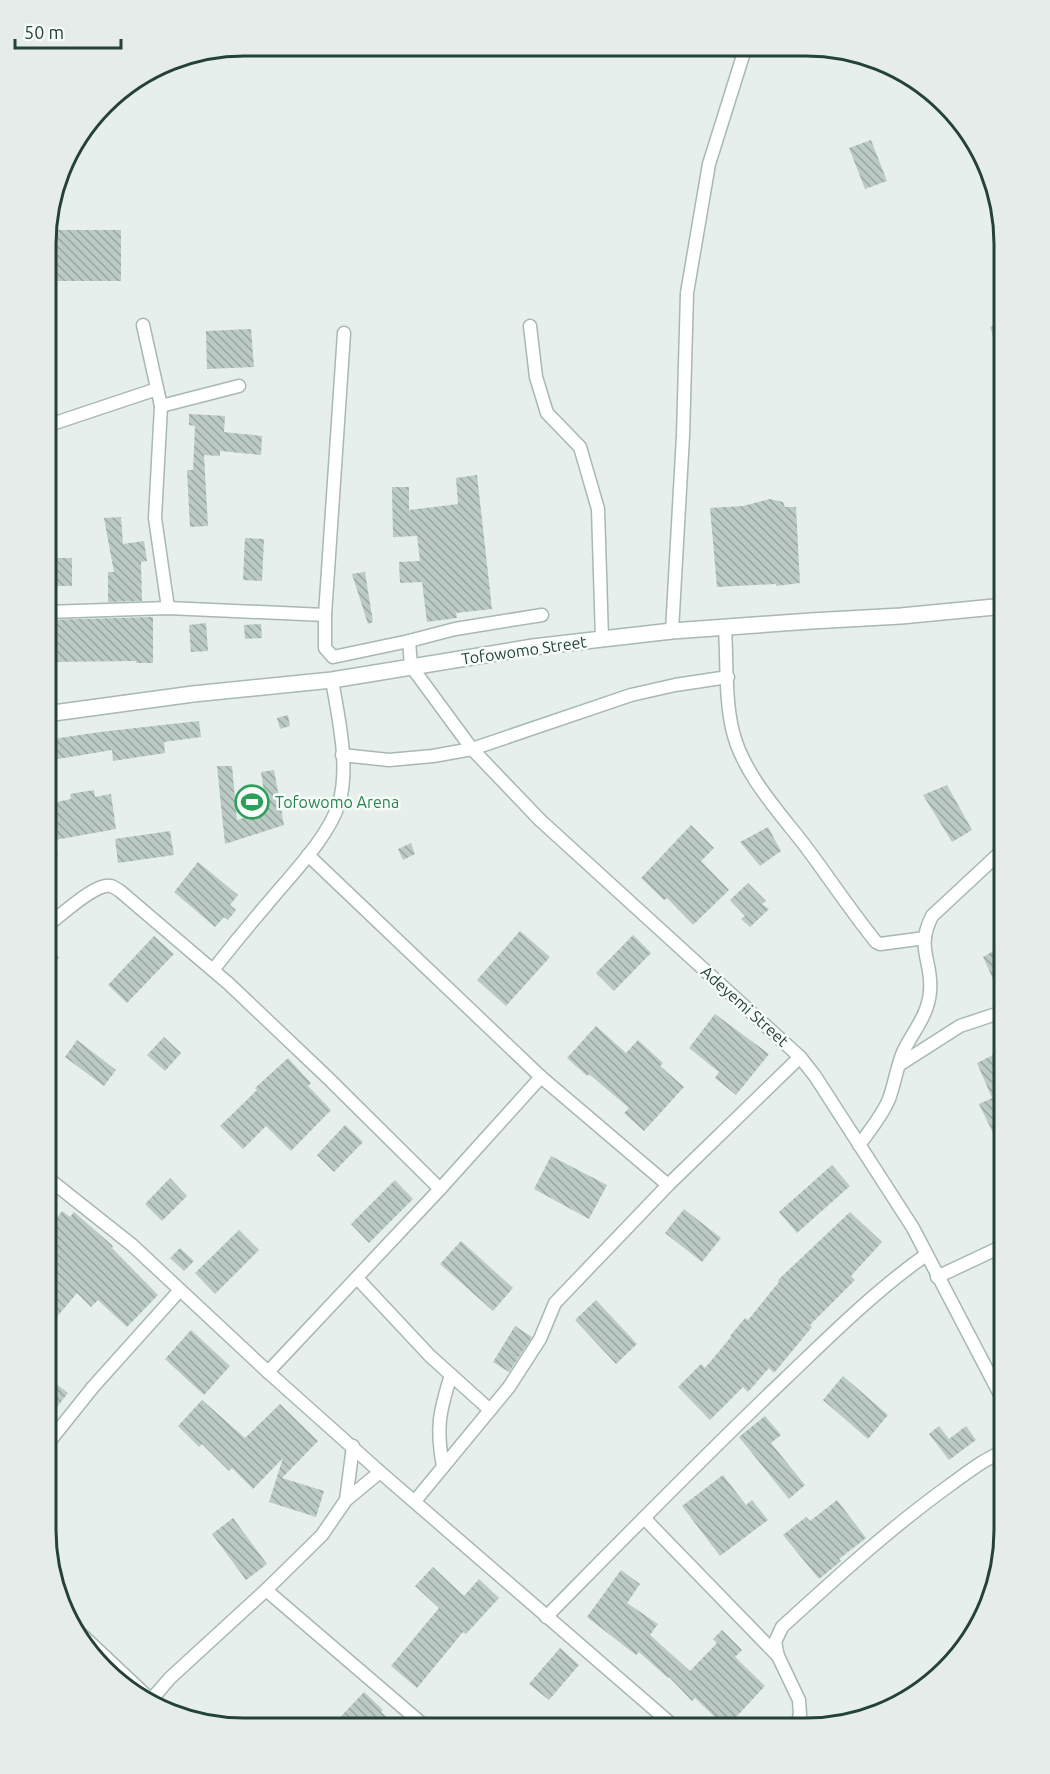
<svg xmlns="http://www.w3.org/2000/svg" width="1050" height="1774" font-family="Ubuntu,sans-serif">
<style>
.building{fill:url(#building-back-hatch)}
.lines{fill:none;stroke-linecap:round;stroke-linejoin:round}
.minor-casing{stroke:#a8b8b2;stroke-width:15}
.tertiary-casing{stroke:#a8b8b2;stroke-width:18}
.minor{stroke:#fff;stroke-width:12}
.tertiary{stroke:#fff;stroke-width:15}
.labels{text-anchor:middle;stroke-width:5;stroke-linejoin:round;paint-order:stroke}
.street-label{font-size:16px;fill:#24423a;stroke:#f7fbf9}
.leisure-label{font-size:16px;fill:#27864d;stroke:#f7fbf9;text-anchor:start}
.rim{fill:none;stroke:#24423a;stroke-width:3}
</style>
<defs>
<pattern id="building-back-hatch" width="6" height="6" patternUnits="userSpaceOnUse" patternTransform="scale(1.5)"><rect width="6" height="6" fill="#bbcac4"/><path d="M-1 5l2 2M0 0l6 6M5-1l2 2" fill="none" stroke="#98a6a0"/></pattern>
</defs>
<rect width="100%" height="100%" fill="#e6efeb"/>
<g class="building">
<path d="M871,140L887,181L865,189L849,148Z"/>
<rect x="56" y="230" width="65" height="51"/>
<path d="M1005,322V365L1003,366L990,327Z"/>
<path d="M251,329L254,367L207,369L206,331Z"/>
<path d="M189,414L225,416L224,432L262,436L261,455L220,451V456L204,455L208,526L190,527L187,470H193L195,426L189,425Z"/>
<path d="M477,475L492,609L456,613L457,618L427,622L422,582L400,583L399,562L420,561L417,536L393,537L392,487H409V510L458,504L456,478Z"/>
<path d="M770,499L783,502L785,507H796L800,583L776,586V584L717,587L710,508L743,506Z"/>
<path d="M121,517L123,544L144,541L147,561L141,562L142,601L108,602V572H114L104,518Z"/>
<path d="M245,538L264,539L262,581L243,580Z"/>
<path d="M51,558H72V586H52Z"/>
<path d="M365,572L373,622L368,624L352,574Z"/>
<path d="M153,617V663H136V661L46,662V620Z"/>
<path d="M206,623L208,651L191,652L189,625Z"/>
<path d="M261,624L262,638L245,639L244,625Z"/>
<path d="M288,715L290,726L280,729L277,718Z"/>
<path d="M199,721L201,737L164,742L165,753L113,761L112,750L46,761V740L100,732Z"/>
<path d="M217,766H232L237,820L267,811L261,772L274,770L284,825L225,844Z"/>
<path d="M947,785L972,830L952,842L923,795Z"/>
<path d="M94,790L95,797L111,794L116,829L55,840L58,856L46,858V804L71,799L70,794Z"/>
<path d="M691,825L714,848L701,861L729,890L693,925L667,898L664,900L641,878Z"/>
<path d="M768,827L781,851L760,866L740,842Z"/>
<path d="M170,831L174,855L118,863L115,839Z"/>
<path d="M411,843L415,854L403,860L398,849Z"/>
<path d="M198,862L238,895L230,905L236,910L228,920L224,917L215,927L174,892Z"/>
<path d="M748,883L766,901L762,904L769,909L750,927L741,919L745,916L730,900Z"/>
<path d="M520,931L550,957L506,1006L477,980Z"/>
<path d="M633,935L651,953L614,991L596,973Z"/>
<path d="M154,936L174,954L127,1003L108,985Z"/>
<path d="M1005,944V1003H1004L983,957Z"/>
<path d="M46,948L59,957L46,976Z"/>
<path d="M715,1014L769,1054L736,1095L715,1078L719,1072L689,1048Z"/>
<path d="M596,1026L626,1053L638,1040L663,1063L660,1066L684,1087L644,1131L624,1113L629,1108L589,1074L587,1076L567,1058Z"/>
<path d="M164,1037L181,1053L165,1071L147,1055Z"/>
<path d="M77,1040L116,1070L104,1086L65,1057Z"/>
<path d="M1005,1049V1127L993,1133L979,1104L992,1098L977,1063Z"/>
<path d="M288,1058L311,1083L308,1086L331,1110L291,1151L266,1126L243,1149L220,1126L257,1090L255,1088Z"/>
<path d="M345,1125L363,1142L334,1172L317,1155Z"/>
<path d="M551,1156L607,1185L589,1219L534,1189Z"/>
<path d="M832,1165L850,1186L797,1233L779,1212Z"/>
<path d="M170,1178L187,1196L162,1221L145,1204Z"/>
<path d="M395,1180L413,1199L369,1243L351,1224Z"/>
<path d="M684,1209L721,1238L702,1262L665,1233Z"/>
<path d="M62,1211L70,1217L74,1212L113,1246L112,1248L158,1295L127,1327L98,1300L91,1307L77,1293L45,1331V1234Z"/>
<path d="M850,1212L882,1242L851,1276L855,1280L810,1325L812,1327L774,1373L769,1368L748,1392L743,1387L710,1420L678,1387L701,1364L705,1368L731,1337L730,1336L745,1318L748,1320L779,1282L778,1280Z"/>
<path d="M239,1230L259,1250L215,1294L195,1273Z"/>
<path d="M461,1241L513,1288L493,1311L440,1264Z"/>
<path d="M180,1248L194,1261L184,1271L170,1258Z"/>
<path d="M596,1300L637,1344L616,1364L575,1320Z"/>
<path d="M515,1326L532,1337L509,1372L493,1362Z"/>
<path d="M191,1330L230,1366L204,1395L165,1359Z"/>
<path d="M45,1375L68,1393L45,1422Z"/>
<path d="M843,1376L888,1415L868,1439L823,1400Z"/>
<path d="M202,1400L245,1438L280,1404L318,1441L282,1478L324,1491L316,1517L269,1502L283,1458L253,1489L232,1468L229,1471L202,1444L199,1447L178,1426Z"/>
<path d="M765,1416L781,1435L771,1443L805,1485L789,1499L739,1437Z"/>
<path d="M939,1426L949,1439L966,1426L976,1440L949,1460L929,1434Z"/>
<path d="M723,1475L746,1505L752,1500L768,1520L720,1556L682,1506Z"/>
<path d="M837,1500L866,1538L839,1559L841,1561L819,1579L783,1535L806,1517L810,1521Z"/>
<path d="M233,1518L267,1564L246,1580L212,1534Z"/>
<path d="M433,1567L464,1596L479,1579L499,1598L466,1634L463,1632L417,1688L391,1666L439,1608L415,1586Z"/>
<path d="M621,1570L640,1584L627,1603L658,1624L650,1635L690,1671L717,1643L713,1639L722,1630L742,1650L735,1657L765,1686L726,1728L695,1698L692,1701L669,1677L668,1678L639,1652L636,1655L587,1617Z"/>
<path d="M560,1648L579,1665L549,1700L529,1684Z"/>
<path d="M364,1692L383,1710L381,1712L399,1728H330Z"/>
</g>
<g class="lines">
<defs>
<g id="minor">
<path d="M724,46L744,54"/>
<path d="M143,325L161,406L155,518L168,608"/>
<path d="M530,326L536,377L547,413L580,447L598,509L602,639"/>
<path d="M344,333L325,615V648L333,657L409,641L455,629L542,615"/>
<path d="M161,406L239,386"/>
<path d="M46,428L52,424L157,389"/>
<path d="M46,612L168,608L325,615"/>
<path d="M725,628C727,660 725,702 733,732C743,773 778,811 803,843C828,876 850,910 876,942L880,944L925,938"/>
<path d="M672,631L683,436L687,293L709,164L746,46"/>
<path d="M409,641L411,666L472,749L540,820L800,1057L815,1076L913,1228L1005,1404"/>
<path d="M342,755L389,760L433,756L472,749L631,695L675,685L728,677"/>
<path d="M308,855L541,1077L668,1185"/>
<path d="M46,926C60,917 95,882 111,886C114,887 117,889 120,891L229,984L328,1078L440,1189"/>
<path d="M213,970C231,947 249,925 268,903C291,875 329,837 339,803C350,767 338,716 332,680"/>
<path d="M899,1065L960,1026L1005,1011"/>
<path d="M859,1145C870,1130 882,1116 889,1099C895,1083 897,1065 904,1050C914,1030 928,1015 930,992C933,960 915,950 932,916L1005,848"/>
<path d="M45,1176L132,1245L268,1372L380,1472L677,1729"/>
<path d="M937,1277L1005,1245"/>
<path d="M357,1278L430,1356L490,1410"/>
<path d="M268,1372L440,1189L541,1077"/>
<path d="M45,1447L93,1387L180,1290"/>
<path d="M443,1467C436,1428 439,1413 451,1375"/>
<path d="M346,1500L353,1446"/>
<path d="M415,1501L509,1387L540,1339L555,1303L668,1185L800,1057"/>
<path d="M644,1518L777,1655"/>
<path d="M266,1590L427,1728"/>
<path d="M546,1617C625,1537 704,1456 786,1378C830,1336 876,1290 926,1255"/>
<path d="M81,1634L150,1699"/>
<path d="M151,1700L170,1678L266,1590L322,1535L346,1500L380,1472"/>
<path d="M796,1729L800,1714L799,1700L778,1656L775,1642L782,1627C836,1578 890,1528 950,1485C967,1473 985,1458 1005,1451"/>
</g>
<path id="tertiary" d="M46,714L193,694L332,680L533,647L602,639L672,631L811,621L901,616L1005,606"/>
</defs>
<use href="#minor" class="minor-casing"/>
<use href="#tertiary" class="tertiary-casing"/>
<use href="#minor" class="minor"/>
<use href="#tertiary" class="tertiary"/>
</g>
<defs>
<symbol id="stadium-ring" viewBox="-11 -11 22 22"><circle r="9.5" fill="#f7fbf9" stroke="#2e9e5b" stroke-width="1.5"/><path d="M0-5a6.5 5 0 1 0 0 10a6.5 5 0 1 0 0-10ZM-3.5-1.8h7v3.6h-7Z" fill="#2e9e5b"/></symbol>
</defs>
<g fill-rule="evenodd">
<use href="#stadium-ring" x="233" y="783" width="38" height="38"/>
</g>
<g class="labels">
<g class="street-label">
<text transform="translate(524 650) rotate(-8)" y="6">Tofowomo Street</text>
<text transform="translate(745 1006) rotate(42)" y="6">Adeyemi Street</text>
</g>
<g class="leisure-label">
<text x="275" y="808">Tofowomo Arena</text>
</g>
</g>
<path d="M0 0H1050V1774H0ZM244 56H806A188 188 0 0 1 994 244V1530A188 188 0 0 1 806 1718H244A188 188 0 0 1 56 1530V244A188 188 0 0 1 244 56Z" fill="#e6ecea" fill-rule="evenodd"/>
<path class="rim" d="M244 56H806A188 188 0 0 1 994 244V1530A188 188 0 0 1 806 1718H244A188 188 0 0 1 56 1530V244A188 188 0 0 1 244 56Z"/>
<path d="M15 39v9h106v-9" fill="none" stroke="#24423a" stroke-width="3"/>
<text x="24" y="39" font-size="18" fill="#24423a" stroke="#f7fbf9" stroke-width="4.5" paint-order="stroke">50 m</text>
</svg>
